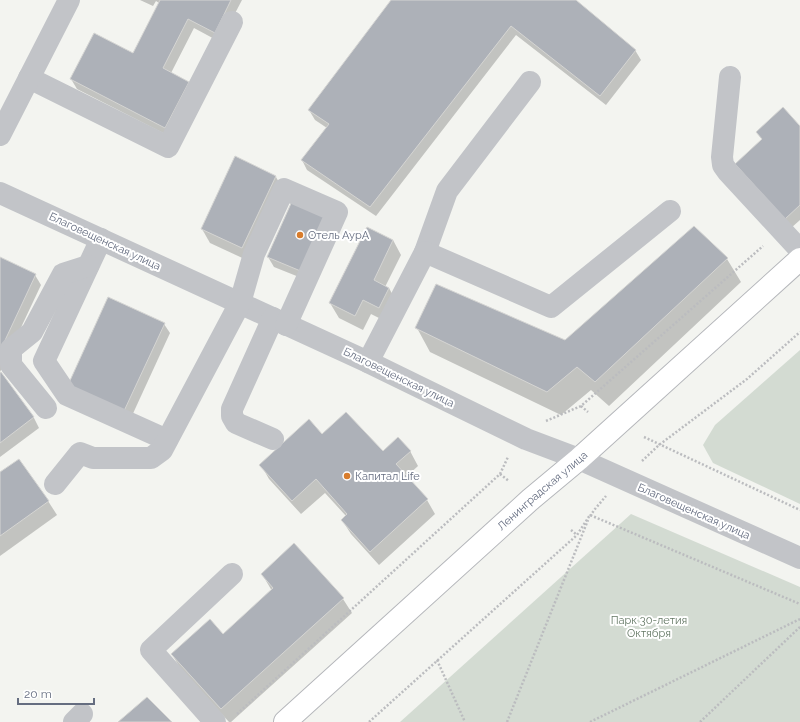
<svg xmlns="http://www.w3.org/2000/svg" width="800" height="722" font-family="Raleway,sans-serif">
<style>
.green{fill:#d3dbd2}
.shadow{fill:#0003}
.building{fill:#adb1b8;stroke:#d5d5d3}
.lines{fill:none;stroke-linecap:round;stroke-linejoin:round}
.major-casing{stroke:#b5b7bb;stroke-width:24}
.path{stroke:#bbbcbf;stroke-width:2.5;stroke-dasharray:2 2;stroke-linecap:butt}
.minor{stroke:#c2c4c8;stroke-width:22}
.major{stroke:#fff;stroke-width:22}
.poi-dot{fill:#d87c2c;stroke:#fff;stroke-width:1.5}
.labels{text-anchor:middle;stroke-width:4;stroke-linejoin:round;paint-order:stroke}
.poi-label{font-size:11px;fill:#656d80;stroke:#fff;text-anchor:start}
.street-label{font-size:11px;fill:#656d80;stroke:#fff}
.park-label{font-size:11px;fill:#637764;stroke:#fff}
</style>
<rect width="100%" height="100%" fill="#f3f4f0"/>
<g class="green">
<path d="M800,350V504L713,463L703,445L715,425Z"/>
<path d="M631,514L800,587V722H400Z"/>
</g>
<g class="shadow">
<path d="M140,0H242L220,42L194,28L171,73L189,82L171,137L77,89L71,79L133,54L159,3L156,1L153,6Z"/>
<path d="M392,0H574L635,50L641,60L606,105L516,35L376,216L307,170L302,160L327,128L315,120L309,110Z"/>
<path d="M800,127V220L791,228L741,174L762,140L757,132Z"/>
<path d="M236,158L276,177L284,191L251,262L210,243L202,229Z"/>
<path d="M293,200L309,281L274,267L268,257Z"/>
<path d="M393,240L401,255L385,287L389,288L397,303L387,322L371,314L363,330L339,318L330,303Z"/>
<path d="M0,258L35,275L41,285L0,372Z"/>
<path d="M727,259L741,282L609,406L591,390L561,415L430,352L417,328L565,341Z"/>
<path d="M164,324L170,333L130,420L74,394Z"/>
<path d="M0,374H1L34,418L39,428L0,457Z"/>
<path d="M322,435L383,453L410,451L418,466L406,477L427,500L435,514L379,565L351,534L342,520L346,516L325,493L301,514L269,479L261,465Z"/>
<path d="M0,473L48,501L57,515L0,556Z"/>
<path d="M262,574L343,599L352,613L231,722H229L180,668L172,654L223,635L272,591Z"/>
</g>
<g class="building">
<path d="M160,0H231L215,33L188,19L163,68L189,82L165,128L70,79L94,33L133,53Z"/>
<path d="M391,0H576L636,50L600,96L511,26L370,207L301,160L329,124L308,110Z"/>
<path d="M783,107L800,126V205L785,219L735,164L762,139L756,132Z"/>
<path d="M235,156L276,176L242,248L201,229Z"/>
<path d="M293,199L329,215L303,272L267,257Z"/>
<path d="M694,226L728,258L595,382L577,367L547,392L415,328L436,284L565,340Z"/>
<path d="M367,227L393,240L374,280L389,288L379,308L363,300L355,316L329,303Z"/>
<path d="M0,257L36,274L0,351Z"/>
<path d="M108,297L165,323L124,411L68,385Z"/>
<path d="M1,372L34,417L0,443V373Z"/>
<path d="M346,412L383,451L398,437L411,451L396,464L428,499L370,552L341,520L347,514L316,479L292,501L259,465L309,419L322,434Z"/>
<path d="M19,459L49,501L0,536V472Z"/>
<path d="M294,543L344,598L221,709L171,654L210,619L223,634L273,588L261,574Z"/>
<path d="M147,697L172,722H118Z"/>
</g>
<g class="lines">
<defs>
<g id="major">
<path id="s1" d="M285,722L531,499L579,459L800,259"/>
</g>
</defs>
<use href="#major" class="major-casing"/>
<g class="path">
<path d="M581,406L588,412"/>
<path d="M546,421L581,406L763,246"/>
<path d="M644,437L800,510"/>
<path d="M642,461L659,445L747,379L800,332"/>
<path d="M500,474L509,481"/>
<path d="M590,516L595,509L606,496"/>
<path d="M571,530L577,535"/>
<path d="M437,660L465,722"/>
<path d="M237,714L500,474L508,457"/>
<path d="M369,722L577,535L590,515L800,604"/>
<path d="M507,722L588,520"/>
<path d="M590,722L800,619"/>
<path d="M700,722L800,627"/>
</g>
<g class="minor">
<path d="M730,77L722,157L723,165L728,172L800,250"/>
<path d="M29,78L168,147L232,22"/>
<path d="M0,135L69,0"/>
<path d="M0,193L368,362L526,439L579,459L800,558"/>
<path d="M101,239L44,361L67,395L167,440"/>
<path d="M425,252L447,191L530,82"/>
<path d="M368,362L425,252L551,307L670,211"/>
<path d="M46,408L11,365V349L32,332L63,274L88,266"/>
<path d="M273,439L236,423L232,416V409L273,318"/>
<path d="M55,484L80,453L93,458H151L162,450L240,303L254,254L284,189L337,212L286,325"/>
<path d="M74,722L82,714"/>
<path d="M215,722L151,650L232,574"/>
</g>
<use href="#major" class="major"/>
</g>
<g class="poi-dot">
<circle cx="300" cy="235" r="4"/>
<circle cx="347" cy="476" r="4"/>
</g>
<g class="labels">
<g class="poi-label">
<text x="308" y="239">Отель АурА</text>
<text x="355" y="480">Капитал Life</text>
</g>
<g class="street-label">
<text transform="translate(105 241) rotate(25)" y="4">Благовещенская улица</text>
<text transform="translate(399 377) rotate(26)" y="4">Благовещенская улица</text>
<text dy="4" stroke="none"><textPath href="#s1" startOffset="346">Ленинградская улица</textPath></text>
<text transform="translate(694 511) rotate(24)" y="4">Благовещенская улица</text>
</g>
<g class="park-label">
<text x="649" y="624">Парк 30-летия<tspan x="649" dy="13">Октября</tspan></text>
</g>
</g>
<path d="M18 698v6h76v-6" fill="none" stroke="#656d80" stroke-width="2"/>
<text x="24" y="698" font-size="12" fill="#656d80" stroke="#ffffff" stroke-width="3" paint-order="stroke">20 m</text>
</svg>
